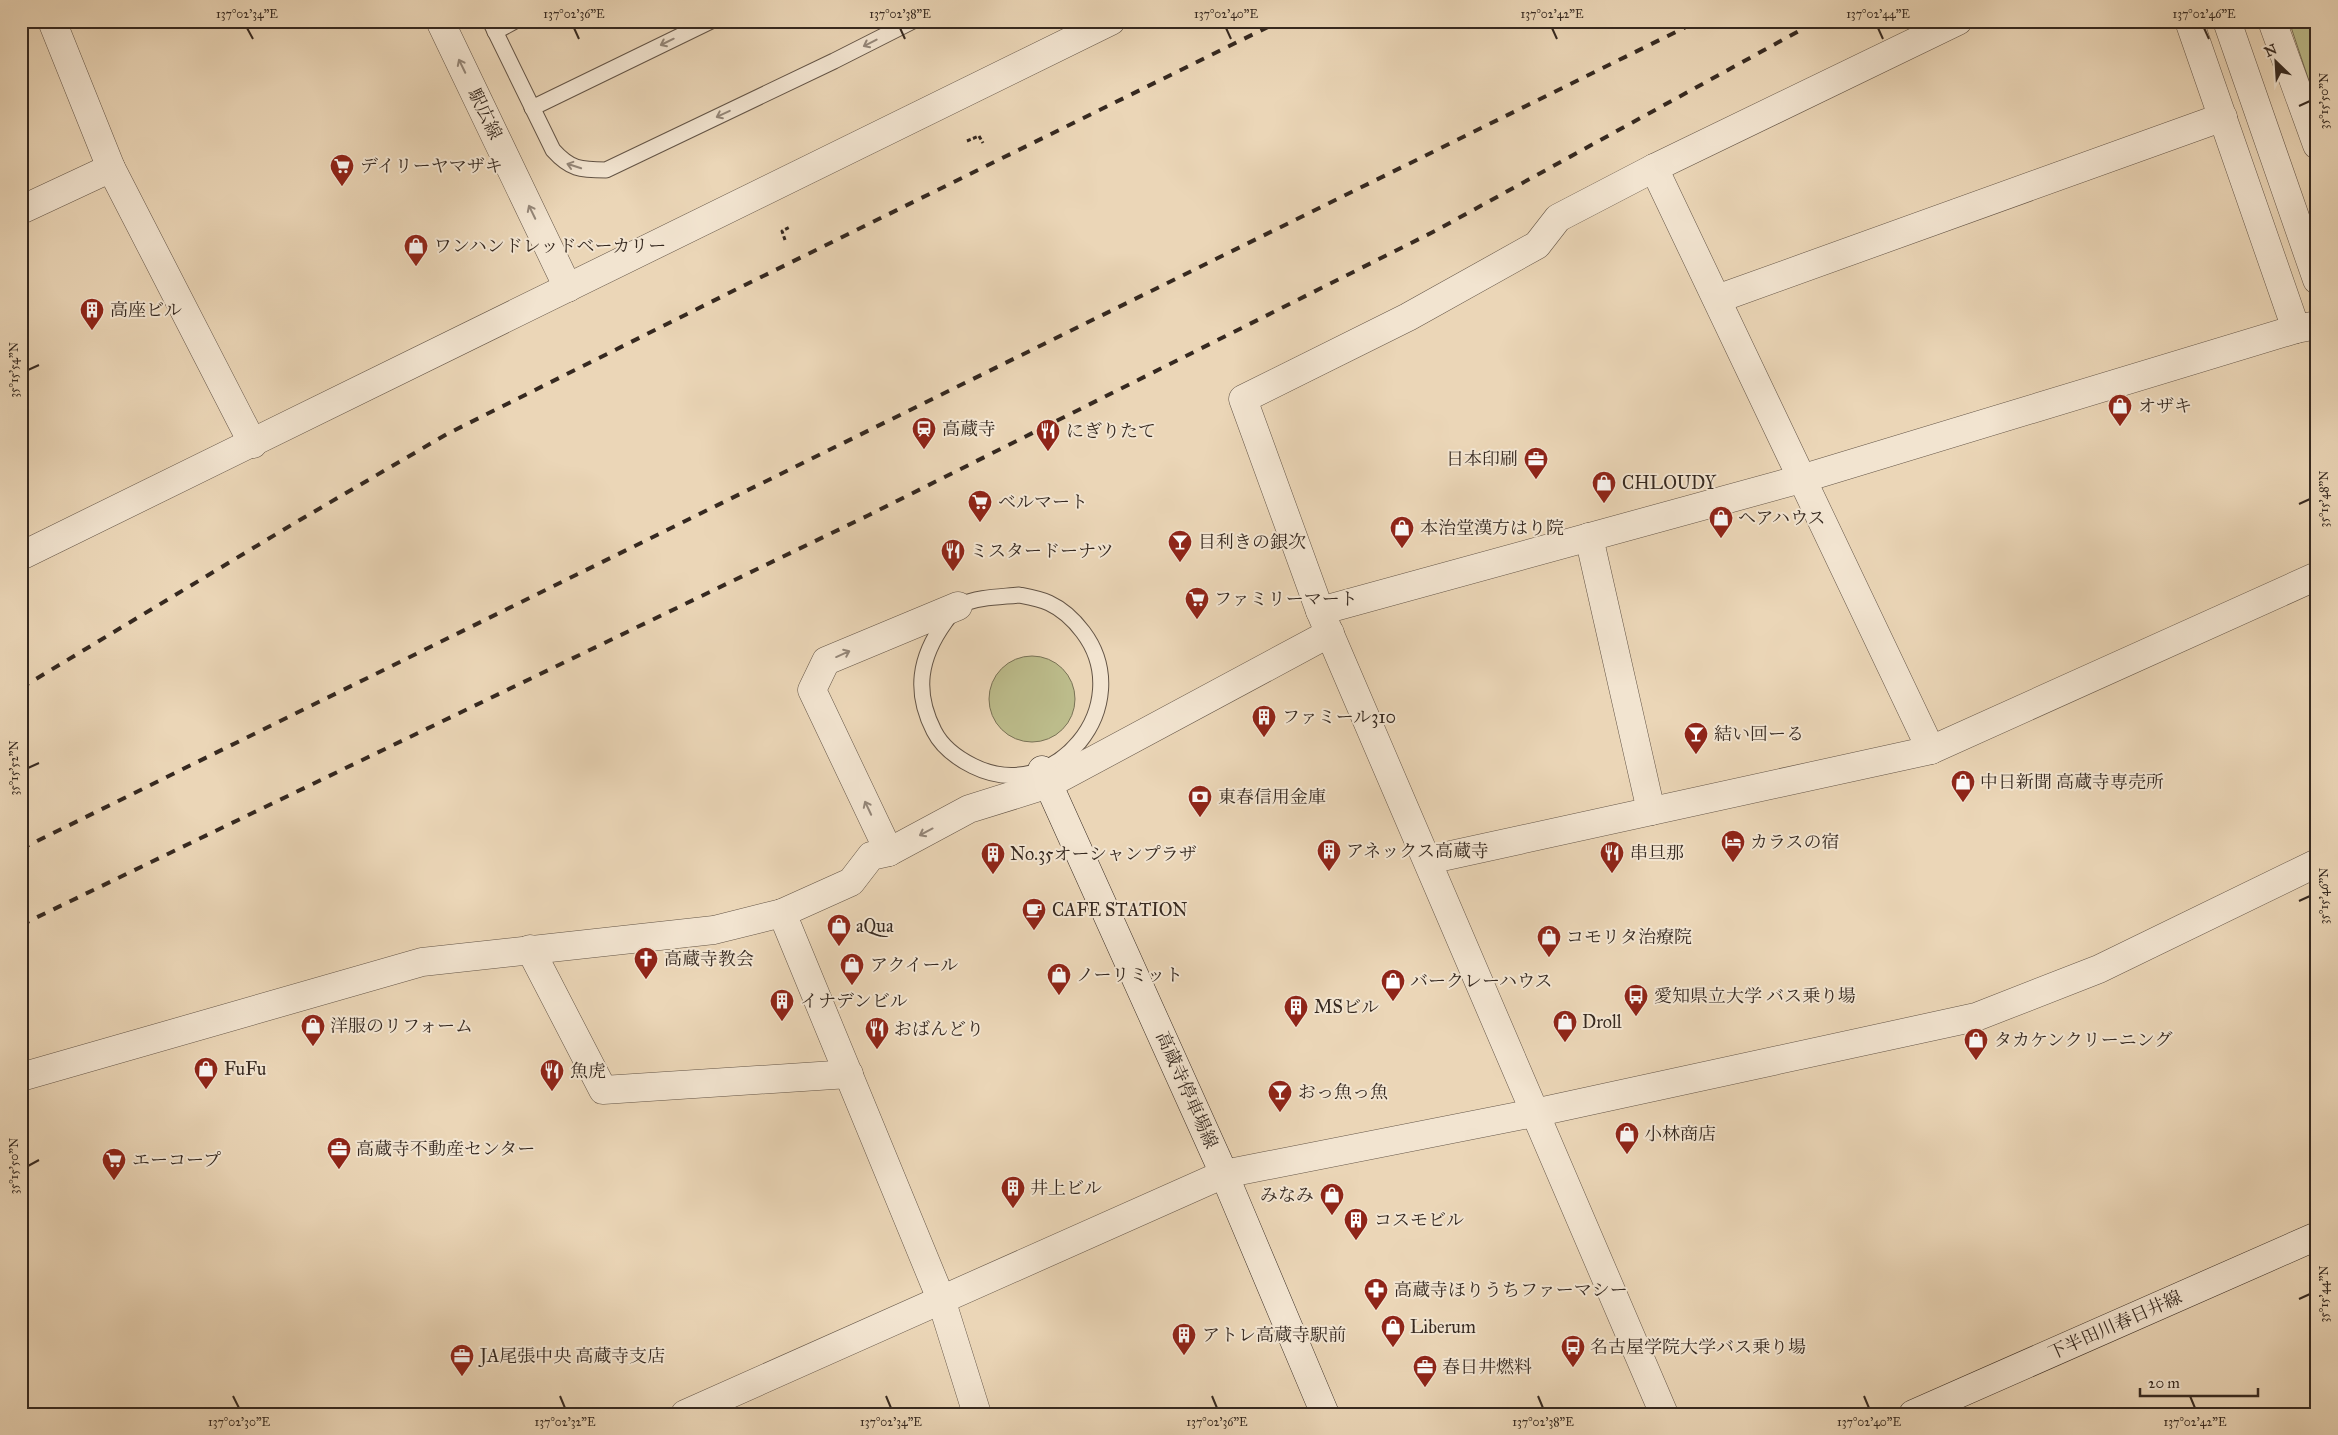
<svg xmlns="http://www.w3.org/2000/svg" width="2338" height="1435" font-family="'IM FELL Great Primer','Noto Serif JP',serif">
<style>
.green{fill:#bcbc8b;stroke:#797256}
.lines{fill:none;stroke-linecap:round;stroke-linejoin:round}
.service-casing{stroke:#635446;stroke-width:17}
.minor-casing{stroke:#635446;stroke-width:29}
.tertiary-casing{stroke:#635446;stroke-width:29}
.secondary-casing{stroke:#362920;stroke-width:29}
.path{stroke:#362920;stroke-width:3;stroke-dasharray:4 2.5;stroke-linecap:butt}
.service{stroke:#f2e4d0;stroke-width:15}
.minor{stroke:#f2e4d0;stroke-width:28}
.tertiary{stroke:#f2e4d0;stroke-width:28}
.secondary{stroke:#f2e4d0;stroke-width:28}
.rail{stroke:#362920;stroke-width:4;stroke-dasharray:9 9;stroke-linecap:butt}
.oneway{stroke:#948678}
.ticks{fill:none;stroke:#362920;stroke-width:2}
.labels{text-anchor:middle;stroke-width:4;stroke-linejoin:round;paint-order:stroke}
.street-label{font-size:18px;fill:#362920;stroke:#f2e4d0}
.poi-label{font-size:18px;fill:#362920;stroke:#f2e4d0;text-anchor:start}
.neatline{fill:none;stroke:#362920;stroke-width:2}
.ticks-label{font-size:12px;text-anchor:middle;fill:#362920}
</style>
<rect width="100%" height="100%" fill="#ebd6b7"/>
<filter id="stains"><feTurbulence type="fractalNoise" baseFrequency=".004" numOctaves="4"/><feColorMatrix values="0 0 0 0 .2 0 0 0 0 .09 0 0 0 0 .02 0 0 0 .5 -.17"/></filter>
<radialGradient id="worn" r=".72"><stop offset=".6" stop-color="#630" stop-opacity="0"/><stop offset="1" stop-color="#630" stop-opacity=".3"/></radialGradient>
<g class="green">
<path d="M2289,21H2317V102H2316Z"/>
<circle cx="1032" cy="699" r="43"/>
</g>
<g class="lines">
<defs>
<g id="service">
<path d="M490,21L553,150C570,169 580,170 606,170L834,61L913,21"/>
<path d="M495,32L515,21"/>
<path d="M532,108L711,21"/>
<path d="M1019,595C1029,597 1040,599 1049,603C1062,609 1074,620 1083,632C1138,705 1055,807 973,766C957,758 942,747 934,731C914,692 919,658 945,622C949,617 954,608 960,605C978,597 1000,597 1019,595Z"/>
</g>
<g id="minor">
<path d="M52,21L111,168L253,444"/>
<path d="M2189,21L2296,329"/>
<path d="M2272,21L2317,145"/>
<path d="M1654,168L1931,750"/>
<path d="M21,210L111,168"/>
<path d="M1717,299L2223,117"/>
<path d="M1589,537L1651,811"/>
<path d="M1320,611L1801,479L2296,329L2317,325"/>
<path d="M889,852L812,690L826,661L958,606"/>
<path d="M1428,860L1931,750L2317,576"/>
<path d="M782,913L941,1299L977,1414"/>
<path d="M530,949L603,1090L849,1074"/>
<path d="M21,1077L422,962L714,930L782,913L851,882L871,856L889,852L969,809L1049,784L1330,633"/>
<path d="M1664,1414L1320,611L1243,399L1408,317L1537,245L1558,218L1654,168L1958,21"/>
</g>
<g id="tertiary">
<path d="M440,21L568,288"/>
<path d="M2227,21L2317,280"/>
<path d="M21,556L1111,21"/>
<path d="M685,1414L1224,1174L1534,1113L1976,1017L2099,969L2317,863"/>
</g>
<g id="secondary">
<path d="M1042,770L1224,1174L1325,1414"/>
<path d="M1913,1414L2317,1236"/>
</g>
</defs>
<use href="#service" class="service-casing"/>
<use href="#minor" class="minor-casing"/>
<use href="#tertiary" class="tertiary-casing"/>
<use href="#secondary" class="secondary-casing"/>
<g class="path">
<path d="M1224,21L1226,24"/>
<path d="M967,141L979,136L983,143"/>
<path d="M785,240L782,231L790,227"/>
</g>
<use href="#service" class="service"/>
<use href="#minor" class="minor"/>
<use href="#tertiary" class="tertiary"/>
<use href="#secondary" class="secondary"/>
<g class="rail">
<path d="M21,688L293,524L447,434L741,287L1280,21"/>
<path d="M21,849L1698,21"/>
<path d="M21,925L869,515L1435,231L1817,21"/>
</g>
</g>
<defs><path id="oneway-shaft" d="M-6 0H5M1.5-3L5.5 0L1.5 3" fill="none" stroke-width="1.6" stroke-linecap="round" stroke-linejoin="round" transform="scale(1.25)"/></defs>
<g class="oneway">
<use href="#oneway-shaft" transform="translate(667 42) rotate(154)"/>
<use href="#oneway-shaft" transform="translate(870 43) rotate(153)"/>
<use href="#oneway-shaft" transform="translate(462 66) rotate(-116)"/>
<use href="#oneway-shaft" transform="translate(723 114) rotate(155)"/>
<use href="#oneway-shaft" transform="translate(574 166) rotate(-162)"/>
<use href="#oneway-shaft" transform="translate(532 212) rotate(-116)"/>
<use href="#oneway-shaft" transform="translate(843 654) rotate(-24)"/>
<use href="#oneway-shaft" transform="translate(868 808) rotate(-115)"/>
<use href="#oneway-shaft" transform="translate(926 832) rotate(152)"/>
</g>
<path class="ticks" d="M247,28L253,39M574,28L579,39M900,28L905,39M1226,28L1231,39M1552,28L1557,39M1878,28L1883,39M2204,28L2209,39M2299,106L2310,101M28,370L39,365M2299,504L2310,499M28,768L39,763M2299,901L2310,896M28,1166L39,1160M2299,1299L2310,1294M233,1396L239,1408M560,1396L565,1408M886,1396L891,1408M1212,1396L1217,1408M1538,1396L1543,1408M1864,1396L1869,1408M2190,1396L2195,1408"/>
<defs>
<symbol id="supermarket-pin" viewBox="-11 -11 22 30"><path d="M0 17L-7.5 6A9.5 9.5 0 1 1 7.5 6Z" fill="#8f2418" stroke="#f2e4d0"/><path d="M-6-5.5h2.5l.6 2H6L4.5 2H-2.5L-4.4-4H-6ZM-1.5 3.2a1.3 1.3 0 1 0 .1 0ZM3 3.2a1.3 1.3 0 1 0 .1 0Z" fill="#fff"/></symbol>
<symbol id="shop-pin" viewBox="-11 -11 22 30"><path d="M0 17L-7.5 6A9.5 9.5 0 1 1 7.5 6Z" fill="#8f2418" stroke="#f2e4d0"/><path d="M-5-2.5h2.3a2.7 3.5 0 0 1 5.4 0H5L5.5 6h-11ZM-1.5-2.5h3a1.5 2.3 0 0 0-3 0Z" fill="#fff"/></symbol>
<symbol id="building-pin" viewBox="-11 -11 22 30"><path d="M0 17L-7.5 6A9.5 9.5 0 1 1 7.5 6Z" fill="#8f2418" stroke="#f2e4d0"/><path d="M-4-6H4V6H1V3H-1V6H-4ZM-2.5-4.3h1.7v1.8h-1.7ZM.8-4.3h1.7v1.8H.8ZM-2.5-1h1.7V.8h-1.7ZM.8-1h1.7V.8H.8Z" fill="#fff"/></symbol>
<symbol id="station-pin" viewBox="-11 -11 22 30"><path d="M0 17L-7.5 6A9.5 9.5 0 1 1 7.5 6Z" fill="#8f2418" stroke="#f2e4d0"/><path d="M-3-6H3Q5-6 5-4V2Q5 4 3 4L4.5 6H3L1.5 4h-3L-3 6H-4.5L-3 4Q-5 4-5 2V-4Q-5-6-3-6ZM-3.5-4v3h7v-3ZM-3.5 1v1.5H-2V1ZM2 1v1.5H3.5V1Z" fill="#fff"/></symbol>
<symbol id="restaurant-pin" viewBox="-11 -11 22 30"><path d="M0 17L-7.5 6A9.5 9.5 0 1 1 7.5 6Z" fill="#8f2418" stroke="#f2e4d0"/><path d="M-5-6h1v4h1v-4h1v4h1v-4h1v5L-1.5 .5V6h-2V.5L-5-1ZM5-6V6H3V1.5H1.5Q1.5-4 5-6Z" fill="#fff"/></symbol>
<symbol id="office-pin" viewBox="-11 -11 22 30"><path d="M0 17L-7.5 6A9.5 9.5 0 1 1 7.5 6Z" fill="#8f2418" stroke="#f2e4d0"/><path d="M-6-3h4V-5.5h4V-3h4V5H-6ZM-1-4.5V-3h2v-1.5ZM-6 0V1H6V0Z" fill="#fff"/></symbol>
<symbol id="bar-pin" viewBox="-11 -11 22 30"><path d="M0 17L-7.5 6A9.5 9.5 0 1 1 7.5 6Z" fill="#8f2418" stroke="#f2e4d0"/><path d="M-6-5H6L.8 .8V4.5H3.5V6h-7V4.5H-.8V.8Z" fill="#fff"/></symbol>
<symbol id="bank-pin" viewBox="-11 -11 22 30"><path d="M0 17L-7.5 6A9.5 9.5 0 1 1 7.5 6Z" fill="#8f2418" stroke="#f2e4d0"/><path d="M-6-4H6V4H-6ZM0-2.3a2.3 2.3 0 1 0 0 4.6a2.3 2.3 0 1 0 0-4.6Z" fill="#fff"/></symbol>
<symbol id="hotel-pin" viewBox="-11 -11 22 30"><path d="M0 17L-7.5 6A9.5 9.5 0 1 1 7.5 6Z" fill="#8f2418" stroke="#f2e4d0"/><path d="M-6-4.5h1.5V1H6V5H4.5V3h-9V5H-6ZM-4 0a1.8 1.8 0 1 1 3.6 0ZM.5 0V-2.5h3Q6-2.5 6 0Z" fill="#fff"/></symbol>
<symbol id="cafe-pin" viewBox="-11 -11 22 30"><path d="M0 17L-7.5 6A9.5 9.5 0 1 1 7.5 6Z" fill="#8f2418" stroke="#f2e4d0"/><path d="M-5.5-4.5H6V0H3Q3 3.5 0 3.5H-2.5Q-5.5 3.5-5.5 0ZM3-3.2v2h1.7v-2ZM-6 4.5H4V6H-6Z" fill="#fff"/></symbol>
<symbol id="church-pin" viewBox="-11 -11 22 30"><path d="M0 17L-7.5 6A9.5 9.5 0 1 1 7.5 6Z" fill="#8f2418" stroke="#f2e4d0"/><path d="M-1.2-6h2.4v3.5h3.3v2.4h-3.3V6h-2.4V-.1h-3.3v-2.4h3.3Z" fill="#fff"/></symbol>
<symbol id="bus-pin" viewBox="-11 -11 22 30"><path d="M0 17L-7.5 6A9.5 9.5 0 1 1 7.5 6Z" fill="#8f2418" stroke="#f2e4d0"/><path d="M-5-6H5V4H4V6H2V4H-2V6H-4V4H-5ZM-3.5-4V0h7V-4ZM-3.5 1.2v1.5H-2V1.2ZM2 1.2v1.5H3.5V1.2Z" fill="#fff"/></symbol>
<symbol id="pharmacy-pin" viewBox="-11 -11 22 30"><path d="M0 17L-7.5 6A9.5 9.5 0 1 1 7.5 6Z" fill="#8f2418" stroke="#f2e4d0"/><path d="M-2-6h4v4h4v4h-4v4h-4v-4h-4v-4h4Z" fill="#fff"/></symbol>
</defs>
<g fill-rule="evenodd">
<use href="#supermarket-pin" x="328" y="152" width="28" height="38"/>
<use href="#shop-pin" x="402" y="232" width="28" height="38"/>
<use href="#building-pin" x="78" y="296" width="28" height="38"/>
<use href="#shop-pin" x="2106" y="392" width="28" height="38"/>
<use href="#station-pin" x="910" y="415" width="28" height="38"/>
<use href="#restaurant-pin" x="1034" y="417" width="28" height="38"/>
<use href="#office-pin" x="1522" y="445" width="28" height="38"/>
<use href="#shop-pin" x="1590" y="469" width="28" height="38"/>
<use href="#supermarket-pin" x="966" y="488" width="28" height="38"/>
<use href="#shop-pin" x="1707" y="504" width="28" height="38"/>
<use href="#shop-pin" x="1388" y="514" width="28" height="38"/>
<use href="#bar-pin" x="1166" y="528" width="28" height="38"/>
<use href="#restaurant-pin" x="939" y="537" width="28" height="38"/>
<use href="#supermarket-pin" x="1183" y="585" width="28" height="38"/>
<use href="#building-pin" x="1250" y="703" width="28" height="38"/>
<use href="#bar-pin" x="1682" y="720" width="28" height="38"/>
<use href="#shop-pin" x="1949" y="768" width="28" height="38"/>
<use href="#bank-pin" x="1186" y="783" width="28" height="38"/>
<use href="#hotel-pin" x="1719" y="828" width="28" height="38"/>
<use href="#building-pin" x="1315" y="837" width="28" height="38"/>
<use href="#restaurant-pin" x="1598" y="839" width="28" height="38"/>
<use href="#building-pin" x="979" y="840" width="28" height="38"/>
<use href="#cafe-pin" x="1020" y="896" width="28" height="38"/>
<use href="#shop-pin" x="825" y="912" width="28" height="38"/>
<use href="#shop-pin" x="1535" y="923" width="28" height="38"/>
<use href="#church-pin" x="632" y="945" width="28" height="38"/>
<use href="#shop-pin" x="838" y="951" width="28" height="38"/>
<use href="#shop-pin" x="1045" y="961" width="28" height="38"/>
<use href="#shop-pin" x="1379" y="967" width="28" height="38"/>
<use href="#bus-pin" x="1622" y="982" width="28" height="38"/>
<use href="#building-pin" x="768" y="987" width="28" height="38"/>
<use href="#building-pin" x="1282" y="993" width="28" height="38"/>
<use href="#shop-pin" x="1551" y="1008" width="28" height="38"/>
<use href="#shop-pin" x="299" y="1012" width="28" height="38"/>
<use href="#restaurant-pin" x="863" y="1015" width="28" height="38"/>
<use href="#shop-pin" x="1962" y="1026" width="28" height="38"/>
<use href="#shop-pin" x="192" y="1055" width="28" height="38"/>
<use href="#restaurant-pin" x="538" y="1057" width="28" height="38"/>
<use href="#bar-pin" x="1266" y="1078" width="28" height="38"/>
<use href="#shop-pin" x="1613" y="1120" width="28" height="38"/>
<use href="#office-pin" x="325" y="1135" width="28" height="38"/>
<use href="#supermarket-pin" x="100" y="1146" width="28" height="38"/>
<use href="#building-pin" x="999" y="1174" width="28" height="38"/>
<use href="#shop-pin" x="1318" y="1181" width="28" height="38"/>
<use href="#building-pin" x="1342" y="1206" width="28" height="38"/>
<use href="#pharmacy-pin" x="1362" y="1276" width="28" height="38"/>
<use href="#shop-pin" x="1379" y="1313" width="28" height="38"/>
<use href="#building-pin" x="1170" y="1321" width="28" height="38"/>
<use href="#bus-pin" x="1559" y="1333" width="28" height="38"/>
<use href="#office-pin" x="448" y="1342" width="28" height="38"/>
<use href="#office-pin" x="1411" y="1353" width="28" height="38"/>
</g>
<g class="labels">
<g class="street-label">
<text transform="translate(485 114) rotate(64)" y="6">駅広線</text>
<text transform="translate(1187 1090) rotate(66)" y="6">高蔵寺停車場線</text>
<text transform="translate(2115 1325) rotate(-24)" y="6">下半田川春日井線</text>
</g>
<g class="poi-label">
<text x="360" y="172">デイリーヤマザキ</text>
<text x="434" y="252">ワンハンドレッドベーカリー</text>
<text x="110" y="316">高座ビル</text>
<text x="2138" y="412">オザキ</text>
<text x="942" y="435">高蔵寺</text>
<text x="1066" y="437">にぎりたて</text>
<text x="1518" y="465" text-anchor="end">日本印刷</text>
<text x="1622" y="489">CHLOUDY</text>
<text x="998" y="508">ベルマート</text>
<text x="1738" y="524">ヘアハウス</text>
<text x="1420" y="534">本治堂漢方はり院</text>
<text x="1198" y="548">目利きの銀次</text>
<text x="970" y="557">ミスタードーナツ</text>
<text x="1214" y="605">ファミリーマート</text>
<text x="1282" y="723">ファミール310</text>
<text x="1714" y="740">結い回ーる</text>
<text x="1980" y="788">中日新聞 高蔵寺専売所</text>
<text x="1218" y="803">東春信用金庫</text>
<text x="1750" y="848">カラスの宿</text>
<text x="1346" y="857">アネックス高蔵寺</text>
<text x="1630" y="859">串旦那</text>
<text x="1010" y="860">No.35オーシャンプラザ</text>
<text x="1052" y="916">CAFE STATION</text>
<text x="856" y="932">aQua</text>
<text x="1566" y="943">コモリタ治療院</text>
<text x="664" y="965">高蔵寺教会</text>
<text x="870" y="971">アクイール</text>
<text x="1076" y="981">ノーリミット</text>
<text x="1410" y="987">バークレーハウス</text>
<text x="1654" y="1002">愛知県立大学 バス乗り場</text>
<text x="800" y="1007">イナデンビル</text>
<text x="1314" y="1013">MSビル</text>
<text x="1582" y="1028">Droll</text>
<text x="330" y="1032">洋服のリフォーム</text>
<text x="894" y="1035">おばんどり</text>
<text x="1994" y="1046">タカケンクリーニング</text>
<text x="224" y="1075">FuFu</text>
<text x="570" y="1077">魚虎</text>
<text x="1298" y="1098">おっ魚っ魚</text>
<text x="1644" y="1140">小林商店</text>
<text x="356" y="1155">高蔵寺不動産センター</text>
<text x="132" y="1166">エーコープ</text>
<text x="1030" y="1194">井上ビル</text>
<text x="1314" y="1201" text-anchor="end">みなみ</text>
<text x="1374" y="1226">コスモビル</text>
<text x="1394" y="1296">高蔵寺ほりうちファーマシー</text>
<text x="1410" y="1333">Liberum</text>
<text x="1202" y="1341">アトレ高蔵寺駅前</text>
<text x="1590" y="1353">名古屋学院大学バス乗り場</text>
<text x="480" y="1362">JA尾張中央 高蔵寺支店</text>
<text x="1442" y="1373">春日井燃料</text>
</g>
</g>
<rect width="2338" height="1435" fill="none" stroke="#ebd6b7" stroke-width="55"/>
<g transform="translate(2276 62) rotate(335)" stroke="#f2e4d0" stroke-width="4" paint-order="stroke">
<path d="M0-4L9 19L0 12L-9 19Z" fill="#362920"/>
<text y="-8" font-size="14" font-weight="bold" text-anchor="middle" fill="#362920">N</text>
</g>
<path d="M2140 1388v8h118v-8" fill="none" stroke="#362920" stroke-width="2.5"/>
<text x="2148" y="1388" font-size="15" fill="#362920" stroke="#f2e4d0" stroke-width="4" paint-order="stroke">20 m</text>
<rect x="28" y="28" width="2282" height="1380" class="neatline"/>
<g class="ticks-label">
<text x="247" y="18">137°02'34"E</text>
<text x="574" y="18">137°02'36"E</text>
<text x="900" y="18">137°02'38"E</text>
<text x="1226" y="18">137°02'40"E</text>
<text x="1552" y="18">137°02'42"E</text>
<text x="1878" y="18">137°02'44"E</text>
<text x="2204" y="18">137°02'46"E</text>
<text transform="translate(2324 101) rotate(-90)" y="4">35°15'50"N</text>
<text transform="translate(14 370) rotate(-90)" y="4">35°15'54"N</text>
<text transform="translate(2324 499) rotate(-90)" y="4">35°15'48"N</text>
<text transform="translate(14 768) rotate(-90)" y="4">35°15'52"N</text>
<text transform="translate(2324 896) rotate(-90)" y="4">35°15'46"N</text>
<text transform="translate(14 1166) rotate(-90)" y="4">35°15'50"N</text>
<text transform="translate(2324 1294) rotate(-90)" y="4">35°15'44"N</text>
<text x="239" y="1426">137°02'30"E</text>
<text x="565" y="1426">137°02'32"E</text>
<text x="891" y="1426">137°02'34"E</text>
<text x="1217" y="1426">137°02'36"E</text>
<text x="1543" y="1426">137°02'38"E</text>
<text x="1869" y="1426">137°02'40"E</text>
<text x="2195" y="1426">137°02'42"E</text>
</g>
<rect width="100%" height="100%" filter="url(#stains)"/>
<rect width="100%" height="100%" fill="url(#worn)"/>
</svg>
